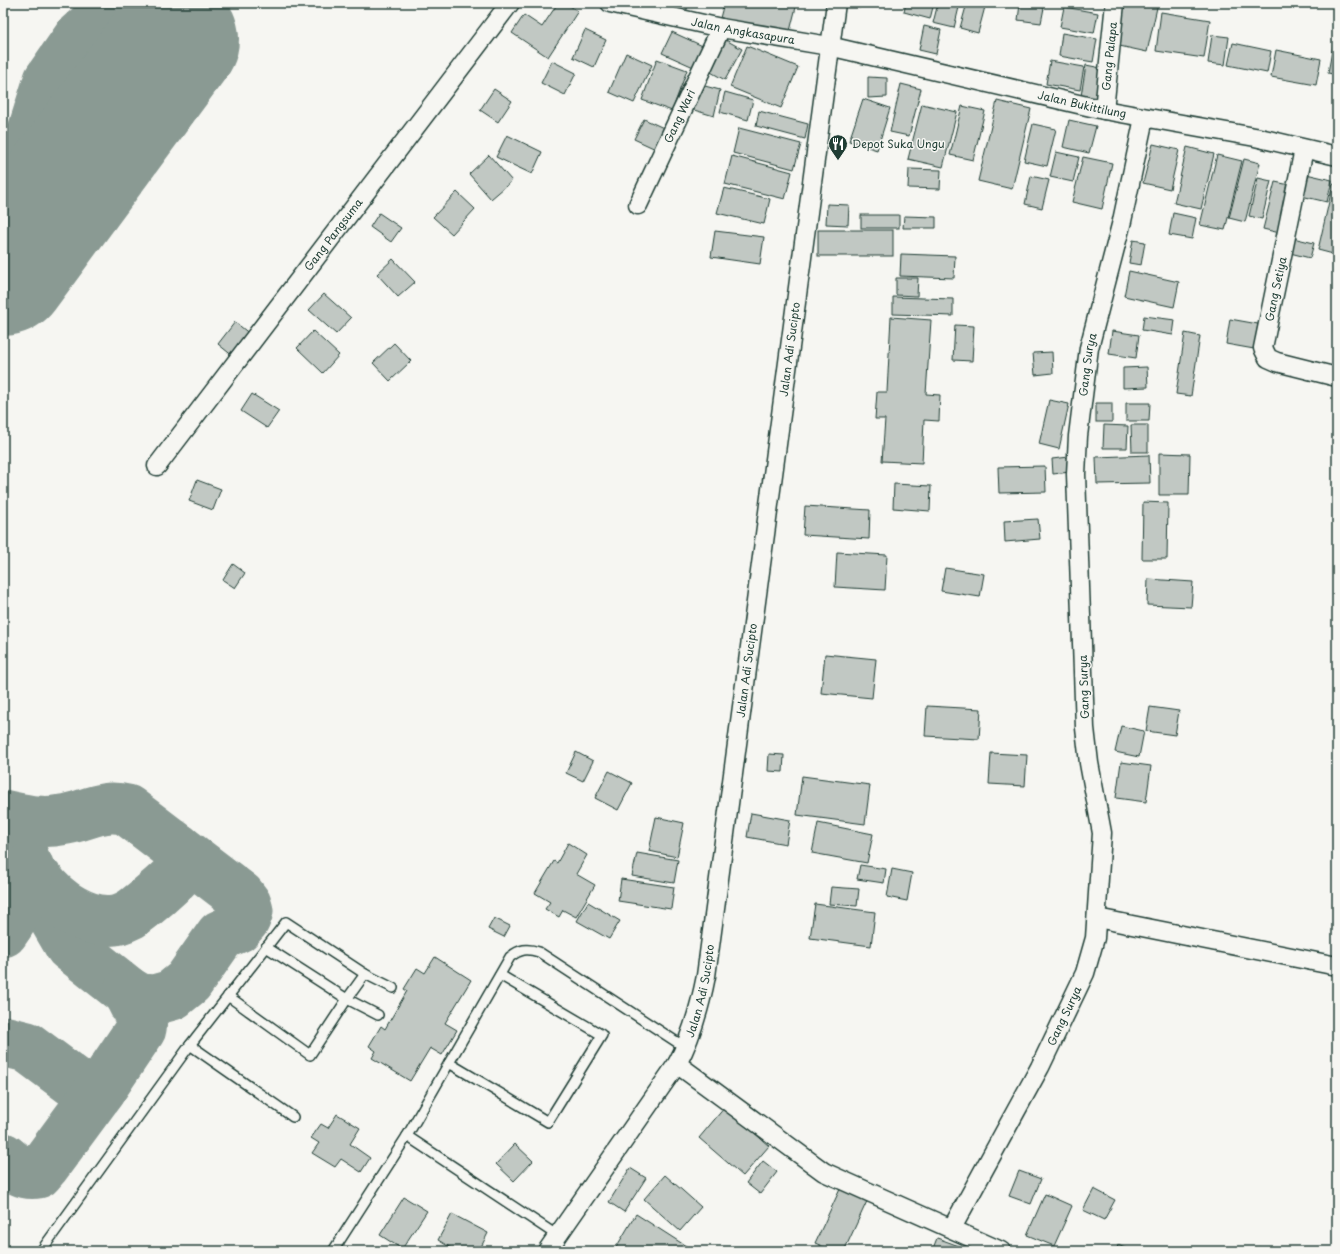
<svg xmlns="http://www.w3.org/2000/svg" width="1340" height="1254" font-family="'Playpen Sans',sans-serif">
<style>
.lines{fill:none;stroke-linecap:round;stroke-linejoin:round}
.taxiway{stroke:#8a9a93;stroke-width:51}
.runway{stroke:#8a9a93;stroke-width:128}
.building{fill:#c1c8c3;stroke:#1f3d34}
.service-casing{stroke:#1f3d34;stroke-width:12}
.minor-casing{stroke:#1f3d34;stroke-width:21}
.service{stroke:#f6f6f2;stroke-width:9}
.minor{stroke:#f6f6f2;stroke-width:18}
.labels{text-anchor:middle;stroke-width:3;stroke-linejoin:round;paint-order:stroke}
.street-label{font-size:11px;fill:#1f3d34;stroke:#f6f6f2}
.poi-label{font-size:11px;fill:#1f3d34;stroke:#f6f6f2;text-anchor:start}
</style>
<rect width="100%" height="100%" fill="#f6f6f2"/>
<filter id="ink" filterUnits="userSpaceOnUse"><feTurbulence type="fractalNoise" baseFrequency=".025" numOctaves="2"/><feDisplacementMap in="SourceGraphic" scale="8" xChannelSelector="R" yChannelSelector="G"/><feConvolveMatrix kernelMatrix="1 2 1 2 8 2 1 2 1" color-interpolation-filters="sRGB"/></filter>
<g filter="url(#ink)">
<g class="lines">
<g class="taxiway">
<path d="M3,226L49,80L79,37L90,27L102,22L114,23L134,29L168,49"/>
<path d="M3,815C23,819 41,824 61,820C86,817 100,803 127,810L240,896L246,904L248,911L245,919L237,928L221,935L188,982L172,995L154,1000L140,999L128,992L70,946L37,889L14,835L3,822"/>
<path d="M39,881C56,903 86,924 115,920C119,920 125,917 129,915C137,911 180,875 182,868C184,861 181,855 177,848"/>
<path d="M3,932C19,910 25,895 29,868"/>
<path d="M3,1041L27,1047L85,1090H100"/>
<path d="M3,1158C14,1167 23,1176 38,1173L44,1166L100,1090L141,1029L142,1020L128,992"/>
</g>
<path class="runway" d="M3,272L175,39"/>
</g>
<g class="building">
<path d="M558,3H565L578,11L548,57L512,33L524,15L542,27Z"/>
<path d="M631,3H688L686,15Z"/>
<path d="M724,3H797L789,35L720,18Z"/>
<path d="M847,3H861L860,8L846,5Z"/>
<path d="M906,3H934L930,19L904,12Z"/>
<path d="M938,3H960L954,28L933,23Z"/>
<path d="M967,3H986L978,33L960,28Z"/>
<path d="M1074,3H1093V6Z"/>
<path d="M1124,3H1158L1147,52L1115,45Z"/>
<path d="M1020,4L1044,8L1041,23L1018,20Z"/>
<path d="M1064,7L1098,13L1094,33L1060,27Z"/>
<path d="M1161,12L1210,20L1204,58L1156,51Z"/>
<path d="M924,26L941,30L936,54L919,50Z"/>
<path d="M1336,29L1337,30V75L1328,73Z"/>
<path d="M585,30L606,40L594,67L573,57Z"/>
<path d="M672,32L707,48L698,69L662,53Z"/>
<path d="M1062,33L1097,39L1093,62L1059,56Z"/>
<path d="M1212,35L1229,37L1225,65L1208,63Z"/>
<path d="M724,39L742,49L725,80L707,70Z"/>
<path d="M1233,43L1271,51L1267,73L1228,65Z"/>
<path d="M747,46L798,67L781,108L730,87Z"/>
<path d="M1276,50L1321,59L1316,85L1271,77Z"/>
<path d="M626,53L652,65L634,103L609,92Z"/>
<path d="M657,59L687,70L672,111L642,100Z"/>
<path d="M552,61L576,73L565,95L541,83Z"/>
<path d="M1050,61L1084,67L1080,90L1046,84Z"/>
<path d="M1086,65L1101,68L1095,99L1081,96Z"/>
<path d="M868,77L887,78V97L868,98Z"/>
<path d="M901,84L921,89L909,136L890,132Z"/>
<path d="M701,85L720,90L714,116L694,110Z"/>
<path d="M494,89L512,101L498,122L480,110Z"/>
<path d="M725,92L753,100L748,120L720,112Z"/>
<path d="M863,99L890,108L877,150L849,141Z"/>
<path d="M997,101L1031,109L1012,189L978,181Z"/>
<path d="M922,104L957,112L943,167L908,159Z"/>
<path d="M962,106L985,111L973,160L950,155Z"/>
<path d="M759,111L808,124L805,139L756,126Z"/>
<path d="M644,119L670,131L660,151L634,139Z"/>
<path d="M1069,120L1096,126L1089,153L1063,147Z"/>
<path d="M1033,124L1056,129L1047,166L1024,161Z"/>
<path d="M739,128L801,144L794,169L733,153Z"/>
<path d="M507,135L542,152L532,174L496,157Z"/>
<path d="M1153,144L1179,150L1170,189L1143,183Z"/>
<path d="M1187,147L1214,154L1201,209L1174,203Z"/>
<path d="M1056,152L1079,157L1073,182L1050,177Z"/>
<path d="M489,155L512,181L491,199L469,174Z"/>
<path d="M1217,155L1242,161L1225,230L1200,225Z"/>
<path d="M732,156L792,172L785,199L725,184Z"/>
<path d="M1083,157L1112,163L1102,209L1072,202Z"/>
<path d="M1244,159L1260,163L1245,222L1229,218Z"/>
<path d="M909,169L941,170L940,189L908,188Z"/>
<path d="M1302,173L1332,180L1327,202L1297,195Z"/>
<path d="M1031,176L1049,180L1042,208L1025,204Z"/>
<path d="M1258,178L1271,181L1262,219L1249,216Z"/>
<path d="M1275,182L1295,186L1284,234L1263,229Z"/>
<path d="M1333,184L1337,185V255L1318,250Z"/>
<path d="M724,188L770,199L764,224L717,213Z"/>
<path d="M457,192L475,209L452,234L433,217Z"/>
<path d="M827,204L849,205L848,225L826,224Z"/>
<path d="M379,213L401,228L391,242L370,227Z"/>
<path d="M1173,213L1196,218L1192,239L1169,235Z"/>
<rect x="861" y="215" width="38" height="13"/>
<path d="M904,216L936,217V228H903Z"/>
<rect x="818" y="230" width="75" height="26"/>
<path d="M715,231L764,237L760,264L711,257Z"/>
<path d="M1293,238L1314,243L1310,258L1290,253Z"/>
<path d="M1133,240L1145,242L1141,265L1129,263Z"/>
<path d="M901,254L955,256L954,278L900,276Z"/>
<path d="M393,259L415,282L398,297L377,274Z"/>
<path d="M1129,271L1179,282L1174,307L1124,296Z"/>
<path d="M896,278H918L917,296L896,295Z"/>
<path d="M324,294L351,318L336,334L309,310Z"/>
<path d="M893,297L953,299V316L893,314Z"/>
<path d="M1144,316L1175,320L1173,335L1142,330Z"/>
<path d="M891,317L931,320L926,394L940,395L939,421L924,420L922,463L882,461L885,419H875L877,392H887Z"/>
<path d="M1230,319L1258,324L1254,349L1226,344Z"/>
<path d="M235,322L251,335L234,357L218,344Z"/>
<path d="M955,325L974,326L972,361L953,360Z"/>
<path d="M313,331L339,355L323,373L297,348Z"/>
<path d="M1112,331L1139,335L1136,358L1109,354Z"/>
<path d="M1185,333L1200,336L1191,396L1176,394Z"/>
<path d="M394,343L411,361L390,381L373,363Z"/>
<path d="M1052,352L1053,373L1035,375L1033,353Z"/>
<path d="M1147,367L1148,387L1123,388V368Z"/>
<path d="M252,394L279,411L267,428L241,411Z"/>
<path d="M1049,400L1069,404L1059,449L1039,444Z"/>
<rect x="1096" y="403" width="16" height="19"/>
<path d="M1126,403H1150L1149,421H1126Z"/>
<path d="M1104,425L1128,426L1127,448H1103Z"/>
<path d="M1131,425H1148V452H1132Z"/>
<path d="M1159,453L1190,454L1189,495H1159Z"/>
<path d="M1149,455L1150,483L1097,484L1096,457Z"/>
<path d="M1069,457L1070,472L1053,474L1052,459Z"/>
<path d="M1045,466L1046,492L999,493L998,467Z"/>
<path d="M197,480L221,489L213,510L189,501Z"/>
<path d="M894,484L931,486L930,511L893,508Z"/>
<path d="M1143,502L1168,503L1167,559H1142Z"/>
<path d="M805,506L870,510L869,539L803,535Z"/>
<path d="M1038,519L1040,539L1005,542L1004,521Z"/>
<path d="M837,552L887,555L885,590L835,587Z"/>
<path d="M233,564L245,573L235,588L223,580Z"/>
<path d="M945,568L984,574L980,597L941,591Z"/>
<path d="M1148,579L1193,582L1191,607L1147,605Z"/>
<path d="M825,654L876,659L872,698L821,693Z"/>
<path d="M927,706L981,709L979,739L925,736Z"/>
<path d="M1150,707L1179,711L1175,735L1146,731Z"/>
<path d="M1121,726L1144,731L1139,757L1115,752Z"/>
<path d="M576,752L593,761L583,781L566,773Z"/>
<path d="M991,753L1027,755L1025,786L989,784Z"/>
<path d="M769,754L784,755L783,772L768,771Z"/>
<path d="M1121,762L1151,766L1146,802L1116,798Z"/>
<path d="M609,771L632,783L618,810L595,798Z"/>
<path d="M802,776L870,785L865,824L797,815Z"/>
<path d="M751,813L790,820L786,844L747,837Z"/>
<path d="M656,817L684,823L677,857L649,851Z"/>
<path d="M818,823L873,834L867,863L812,853Z"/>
<path d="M568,843L587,855L576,874L595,885L576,917L563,910L559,917L545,909L550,902L535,893L554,861L557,863Z"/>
<path d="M637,853L678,860L674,883L632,876Z"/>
<path d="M860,865L886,869L884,883L857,879Z"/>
<path d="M892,869L912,873L907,901L887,897Z"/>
<path d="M621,879L674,887L671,909L618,901Z"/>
<path d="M831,887L859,889L857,906L829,904Z"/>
<path d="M588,902L620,921L609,939L577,921Z"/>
<path d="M815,904L875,912L871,946L810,938Z"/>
<path d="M494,918L510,926L504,937L488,929Z"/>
<path d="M435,957L471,980L445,1023L457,1030L442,1055L430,1048L410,1081L372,1058L376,1051L369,1046L381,1026L385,1029L407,991L404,989L417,968L425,973Z"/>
<path d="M725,1107L769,1146L743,1176L699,1138Z"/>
<path d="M337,1114L360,1128L350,1144L370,1158L361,1172L341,1159L335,1167L312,1153L319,1143L311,1138L321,1124L328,1128Z"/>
<path d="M515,1144L533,1161L514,1181L496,1164Z"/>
<path d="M763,1161L777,1172L760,1194L746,1183Z"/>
<path d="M630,1168L646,1178L624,1212L609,1202Z"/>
<path d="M1019,1171L1041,1179L1031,1204L1009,1196Z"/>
<path d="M665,1175L701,1207L680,1231L644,1199Z"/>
<path d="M841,1187L868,1199L844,1251H833L815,1243Z"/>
<path d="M1094,1189L1115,1200L1104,1220L1083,1210Z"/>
<path d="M1045,1194L1072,1206L1054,1246L1027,1235Z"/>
<path d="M404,1197L427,1211L402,1249L380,1235Z"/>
<path d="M452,1214L488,1233L479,1251H456L438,1240Z"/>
<path d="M636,1214L689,1248L687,1251H614Z"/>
<path d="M937,1238L959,1246L957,1251H932Z"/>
<path d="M1118,1245L1132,1251H1116Z"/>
<path d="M1259,1247L1271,1251H1258Z"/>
</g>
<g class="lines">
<defs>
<g id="service">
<path d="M365,974L347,999L378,1015"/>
<path d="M228,996L310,1055L347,999L266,947"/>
<path d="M190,1045L286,922L365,974L393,988"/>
<path d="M449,1063L548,1122L602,1035L500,975"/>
<path d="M558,1236L407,1136L510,957C520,949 527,948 539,952L686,1048"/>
<path d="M41,1251L190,1045L293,1117"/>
<path d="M333,1251L407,1136"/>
</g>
<g id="minor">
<path id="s1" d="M610,3L721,28L829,46L1104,110L1255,137L1337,156"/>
<path id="s2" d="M1104,110L1115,3"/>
<path d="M1304,149L1263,348L1268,358L1277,362L1337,377"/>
<path id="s3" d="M638,205L721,28"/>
<path id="s4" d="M157,466L510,3"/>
<path d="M1097,918L1337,966"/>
<path d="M677,1064L824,1172L1001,1251"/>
<path id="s5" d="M952,1228L1040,1067L1085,973L1095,938L1102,833L1089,763L1085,728L1076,474L1078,436L1089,348L1122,221L1144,118"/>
<path id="s6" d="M547,1251L677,1064C692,1036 700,1007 706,976L836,3"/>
</g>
</defs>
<use href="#service" class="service-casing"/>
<use href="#minor" class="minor-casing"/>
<use href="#service" class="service"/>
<use href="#minor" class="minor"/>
</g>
</g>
<defs>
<symbol id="restaurant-pin" viewBox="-11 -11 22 30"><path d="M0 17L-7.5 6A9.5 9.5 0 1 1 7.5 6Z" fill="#1f3d34" stroke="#f6f6f2"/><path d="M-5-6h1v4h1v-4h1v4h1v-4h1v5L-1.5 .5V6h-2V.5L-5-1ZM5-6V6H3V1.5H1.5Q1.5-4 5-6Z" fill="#fff"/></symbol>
</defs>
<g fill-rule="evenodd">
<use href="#restaurant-pin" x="827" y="133" width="22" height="30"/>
</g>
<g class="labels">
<g class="street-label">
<text dy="4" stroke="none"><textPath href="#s1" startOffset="136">Jalan Angkasapura</textPath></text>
<text dy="4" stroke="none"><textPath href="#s2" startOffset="54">Gang Palapa</textPath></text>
<text dy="4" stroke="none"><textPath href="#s1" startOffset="483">Jalan Bukittilung</textPath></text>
<text dy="4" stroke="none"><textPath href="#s3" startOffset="98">Gang Wari</textPath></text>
<text dy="4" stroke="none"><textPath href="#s4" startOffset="291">Gang Pangsuma</textPath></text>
<text transform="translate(1276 289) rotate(-78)" y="4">Gang Setiya</text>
<text dy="4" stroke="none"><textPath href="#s6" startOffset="953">Jalan Adi Sucipto</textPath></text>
<text dy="4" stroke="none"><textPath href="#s5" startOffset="900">Gang Surya</textPath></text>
<text dy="4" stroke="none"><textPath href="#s6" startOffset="629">Jalan Adi Sucipto</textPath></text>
<text transform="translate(1084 687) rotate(-92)" y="4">Gang Surya</text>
<text dy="4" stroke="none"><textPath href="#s6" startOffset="305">Jalan Adi Sucipto</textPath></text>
<text dy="4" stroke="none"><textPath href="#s5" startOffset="240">Gang Surya</textPath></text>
</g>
<g class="poi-label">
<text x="852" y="148">Depot Suka Ungu</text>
</g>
</g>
<rect width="1340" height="1254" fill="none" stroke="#f6f6f2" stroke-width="16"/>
<rect x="8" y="8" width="1324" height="1238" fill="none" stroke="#1f3d34" stroke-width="1.5" filter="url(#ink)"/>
</svg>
